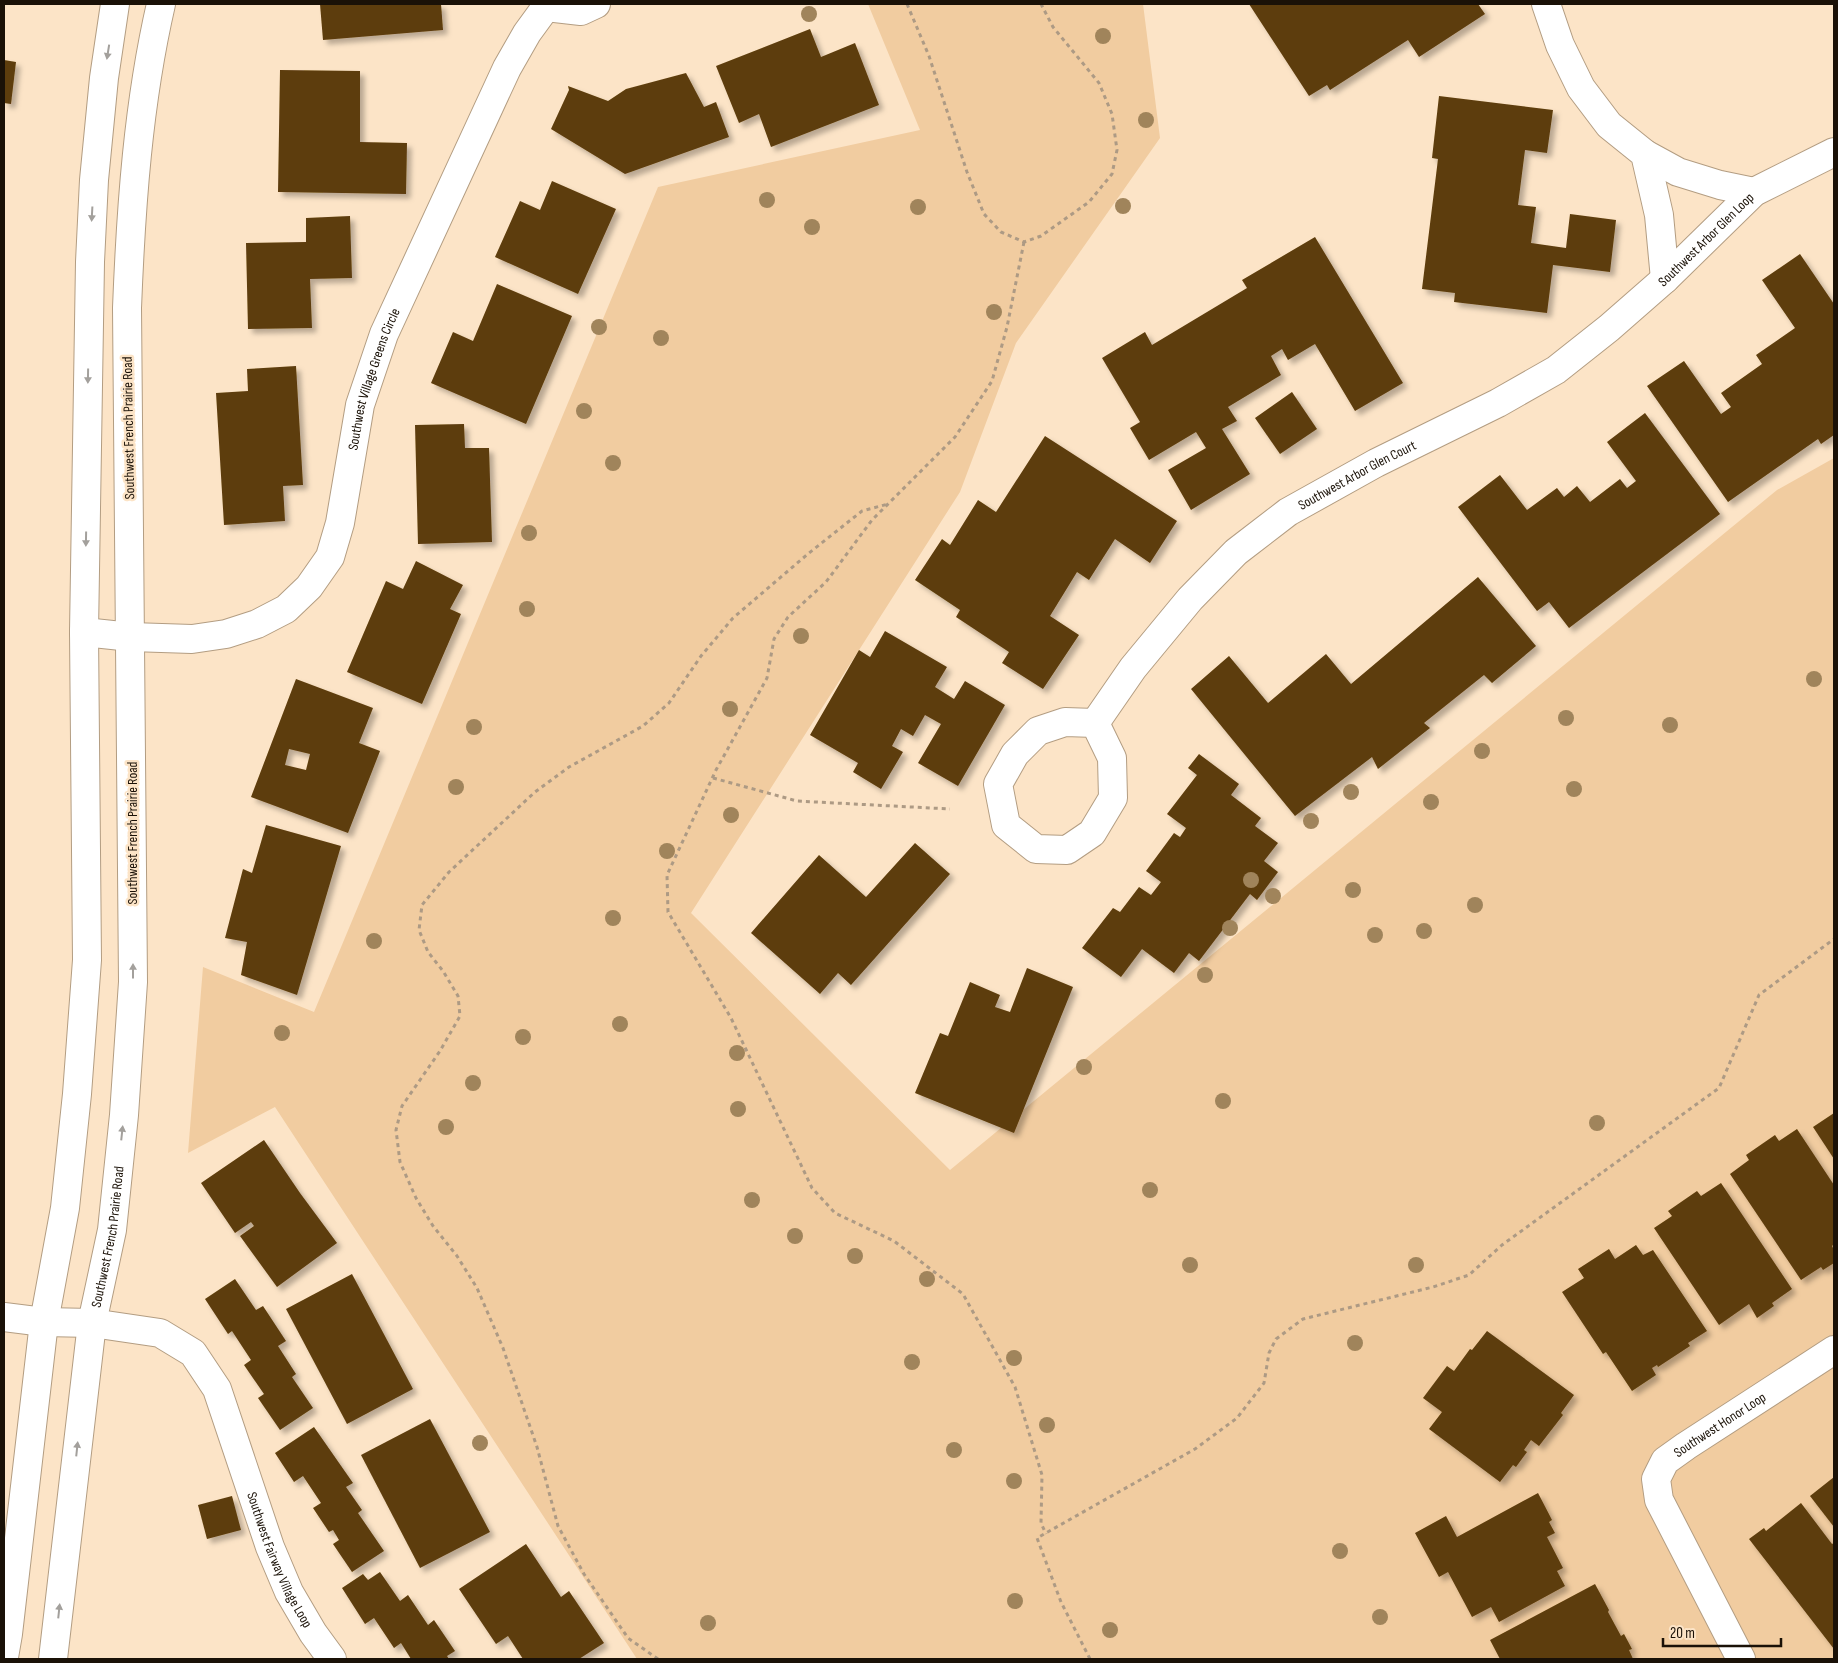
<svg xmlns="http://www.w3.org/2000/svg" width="1838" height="1663" font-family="'Sofia Sans Condensed',sans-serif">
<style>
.grass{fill:#f1cca0}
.building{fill:#5d3c0a;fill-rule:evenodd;filter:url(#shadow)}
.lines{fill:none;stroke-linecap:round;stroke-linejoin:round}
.minor-casing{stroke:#b39d82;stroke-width:30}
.path{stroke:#ad9a84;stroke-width:3;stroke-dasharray:4 4;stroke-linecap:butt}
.minor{stroke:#fff;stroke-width:28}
.tree{fill:#a0845b}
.oneway{fill:#a3a09c}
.labels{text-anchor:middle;stroke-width:5;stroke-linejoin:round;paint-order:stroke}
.street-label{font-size:14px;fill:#1a1107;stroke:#fce4c7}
</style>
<defs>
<filter id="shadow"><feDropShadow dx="4.5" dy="4.5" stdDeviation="2.5" flood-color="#0004"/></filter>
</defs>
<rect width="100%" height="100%" fill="#fce4c7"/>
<path class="grass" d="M868,4H1143L1160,138L1016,343L960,492L691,913L950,1170L1777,490L1834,458V1659H637L275,1107L188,1153L203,967L314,1012L658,187L920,130Z"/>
<g class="building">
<path d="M320,4H441L443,30L323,40Z"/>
<path d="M1249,4H1478L1485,14L1419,57L1408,40L1330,90L1327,85L1309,96Z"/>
<path d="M810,29L821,57L855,43L879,105L771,147L759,114L739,123L716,66Z"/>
<path d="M4,60L16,62L11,104L4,103Z"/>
<path d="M280,70L360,71V142L407,143L406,194L278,192Z"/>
<path d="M686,73L704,107L716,102L729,137L625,174L551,129L569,90L568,86L608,101L626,89Z"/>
<path d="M1439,96L1553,110L1547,153L1525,150L1518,205L1536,207L1531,243L1566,248L1570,214L1616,220L1610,272L1553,265L1547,313L1454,302L1455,293L1422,289L1438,159L1432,158Z"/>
<path d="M552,181L616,209L578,294L495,257L520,201L540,210Z"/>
<path d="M350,216L352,278L310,279L312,328L248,329L246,243L306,242V218Z"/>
<path d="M1315,237L1403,383L1355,411L1315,344L1288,360L1282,349L1271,356L1281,375L1228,407L1237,421L1222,429L1250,474L1191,510L1168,470L1206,448L1196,432L1149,460L1130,428L1140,422L1102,358L1145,332L1152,345L1247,288L1242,280Z"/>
<path d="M1800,254L1834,304V435L1821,444L1818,439L1728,502L1647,386L1684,361L1721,414L1731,407L1721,393L1762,364L1756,355L1795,328L1762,280Z"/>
<path d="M497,284L572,316L526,424L431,383L453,332L473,341Z"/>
<path d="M296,366L303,485L283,486L285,521L224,525L216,393L248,391L247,369Z"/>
<path d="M1292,392L1317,429L1280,454L1255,418Z"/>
<path d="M1645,413L1720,514L1569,628L1549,602L1537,611L1458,507L1500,475L1527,510L1557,488L1564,497L1577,486L1590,502L1620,479L1627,488L1636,481L1607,442Z"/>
<path d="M464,424L465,448H489L492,542L418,544L415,425Z"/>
<path d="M1045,436L1177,521L1150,563L1115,539L1089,580L1077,572L1050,616L1079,635L1043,689L1002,663L1009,652L956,617L960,610L915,580L942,539L950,545L978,500L996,512Z"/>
<path d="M416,561L463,585L450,609L461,614L422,704L347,672L386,581L403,589Z"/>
<path d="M1478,577L1536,646L1492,683L1484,675L1424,723L1430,728L1378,769L1372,757L1295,816L1191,689L1229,656L1268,703L1326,654L1351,684Z"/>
<path d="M885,631L947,667L935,687L954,699L965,681L1005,705L958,786L918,763L941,724L925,715L913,736L901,729L892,746L903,752L881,789L853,772L858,763L810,735L859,650L870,657Z"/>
<path d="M296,679L373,708L359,743L380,751L348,833L251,797ZM289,749L310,754L306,770L285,765Z"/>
<path d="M1199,754L1239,784L1231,795L1261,818L1255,826L1278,843L1264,861L1278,872L1257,900L1250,894L1199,961L1189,953L1174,973L1142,949L1121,977L1082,948L1113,908L1120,912L1139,887L1151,895L1161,882L1146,871L1174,833L1180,837L1186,828L1167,814L1197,775L1188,768Z"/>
<path d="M266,825L341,846L297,995L241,975L247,942L225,938L243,869L252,873Z"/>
<path d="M915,843L950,874L851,985L838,973L820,994L751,933L819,855L866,897Z"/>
<path d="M1027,968L1073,987L1014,1133L915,1093L940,1033L948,1036L970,982L1000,995L995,1007L1010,1012Z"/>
<path d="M1834,1113V1159L1813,1127Z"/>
<path d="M1797,1129L1834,1185V1244L1832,1246L1834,1250V1263L1823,1270L1821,1267L1801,1280L1730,1174L1749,1160L1746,1155L1775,1135L1779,1141Z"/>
<path d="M264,1140L300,1193L337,1243L277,1287L240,1236L254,1226L251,1222L235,1233L201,1183Z"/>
<path d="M1721,1183L1792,1289L1772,1303L1774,1306L1757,1318L1749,1304L1719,1325L1654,1228L1672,1216L1668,1211L1697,1191L1701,1196Z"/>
<path d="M1636,1245L1643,1255L1653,1250L1707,1331L1688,1343L1690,1346L1658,1367L1657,1365L1652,1368L1656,1375L1632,1391L1606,1352L1603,1354L1562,1292L1584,1278L1578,1269L1609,1249L1615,1259Z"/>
<path d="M352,1274L413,1389L347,1424L286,1309Z"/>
<path d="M235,1279L256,1310L263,1306L286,1341L278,1346L296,1374L292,1377L313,1408L280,1430L258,1398L264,1394L244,1365L251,1360L232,1331L228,1334L205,1299Z"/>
<path d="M1487,1331L1574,1395L1561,1413L1563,1415L1539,1446L1531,1440L1524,1450L1527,1452L1516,1467L1513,1465L1500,1482L1429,1429L1442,1412L1423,1398L1447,1366L1454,1371L1470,1349L1472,1350Z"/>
<path d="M430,1419L490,1532L420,1568L361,1455Z"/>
<path d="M314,1427L353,1483L346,1487L362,1510L358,1513L384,1551L352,1572L333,1544L339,1540L333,1530L329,1532L313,1508L321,1503L303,1476L294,1482L275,1453Z"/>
<path d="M1834,1477V1527L1810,1496Z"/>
<path d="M1538,1493L1552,1520L1549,1522L1555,1533L1547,1537L1563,1568L1557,1571L1565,1586L1499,1622L1491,1607L1472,1617L1448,1572L1439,1577L1415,1533L1446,1516L1457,1537Z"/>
<path d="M232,1496L241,1530L207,1539L198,1505Z"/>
<path d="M1801,1503L1832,1544L1834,1543V1649L1749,1539L1764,1528L1766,1531Z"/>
<path d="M526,1544L561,1597L569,1591L604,1643L579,1659H523L508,1636L496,1644L459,1589Z"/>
<path d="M380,1572L400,1601L408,1595L428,1625L434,1620L455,1651L447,1656L449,1659H411L401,1643L394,1648L374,1618L365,1624L342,1588L363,1574L368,1580Z"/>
<path d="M1595,1584L1609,1610L1608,1612L1621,1636L1624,1634L1632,1649L1629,1650L1633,1659H1500L1490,1640Z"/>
</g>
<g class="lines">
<defs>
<g id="minor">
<path d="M545,4L546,7L581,11L596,4"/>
<path d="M1546,4L1560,45L1581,88L1609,125L1645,154L1659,215L1665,279"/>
<path d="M1645,154L1678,172L1720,185L1754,192"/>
<path id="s1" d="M84,632L131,637L192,639L226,634L257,624L286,609L309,587L330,557L340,523L360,405L384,334L507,68L527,33L546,7"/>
<path d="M1065,722L1095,723L1112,758L1113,798L1092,833L1067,850L1036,849L1006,825L998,784L1015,754L1038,731Z"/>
<path id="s2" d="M1095,723L1133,668L1190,599L1236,552L1288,512L1376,463L1498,403L1556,370L1609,328L1665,279L1754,192L1834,152"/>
<path id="s3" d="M4,1317L44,1322L92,1323L160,1333L193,1353L217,1389L270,1547L289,1592L313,1633L332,1659"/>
<path d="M4,1657L8,1634L44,1322L65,1208L77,1094L87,960L84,632L90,262L94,180L104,78L115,4"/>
<path id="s4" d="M53,1659L92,1323L112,1230L124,1115L133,982L127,308C131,206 138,104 161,4"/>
<path id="s5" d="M1741,1659L1659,1500L1656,1479L1665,1461L1686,1446L1834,1350"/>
</g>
</defs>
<use href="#minor" class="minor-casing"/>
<g class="path">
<path d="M907,4L929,56L967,172L984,214L1001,232L1024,242L1041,236L1089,202L1112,174L1117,150L1112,114L1099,83L1053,27L1041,4"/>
<path d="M1024,242L1007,327L992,381L955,437L872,520L826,582L788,617L774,639L767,678L716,770L667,875L668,912L731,1018L812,1188L835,1213L894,1241L963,1294L1015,1387L1042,1475L1041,1523L1046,1534"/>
<path d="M713,778L797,801L950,809"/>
<path d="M658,1659L628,1638L584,1574L558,1526L537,1447L503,1348L477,1288L457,1256L433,1226L416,1198L400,1162L396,1130L402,1106L440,1051L460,1016L458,996L443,971L428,952L419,930L422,905L449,872L535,792L569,767L643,726L669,703L701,656L733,618L809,553L862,511L888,504"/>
<path d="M1090,1659L1061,1602L1037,1538L1195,1449L1237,1418L1264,1383L1269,1353L1276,1339L1303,1319L1433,1287L1469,1275L1502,1245L1719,1088L1759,995L1834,939"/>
</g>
<use href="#minor" class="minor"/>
</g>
<g class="tree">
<circle cx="809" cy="14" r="8"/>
<circle cx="1103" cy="36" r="8"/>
<circle cx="1146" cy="120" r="8"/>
<circle cx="767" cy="200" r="8"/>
<circle cx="1123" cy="206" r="8"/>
<circle cx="918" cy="207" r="8"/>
<circle cx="812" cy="227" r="8"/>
<circle cx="994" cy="312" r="8"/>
<circle cx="599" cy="327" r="8"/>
<circle cx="661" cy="338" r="8"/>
<circle cx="584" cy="411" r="8"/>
<circle cx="613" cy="463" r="8"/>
<circle cx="529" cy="533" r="8"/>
<circle cx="527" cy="609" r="8"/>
<circle cx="801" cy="636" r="8"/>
<circle cx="1814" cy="679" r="8"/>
<circle cx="730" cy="709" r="8"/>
<circle cx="1566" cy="718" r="8"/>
<circle cx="1670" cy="725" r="8"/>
<circle cx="474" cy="727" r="8"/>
<circle cx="1482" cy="751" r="8"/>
<circle cx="456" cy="787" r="8"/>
<circle cx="1574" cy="789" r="8"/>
<circle cx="1351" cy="792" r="8"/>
<circle cx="1431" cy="802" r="8"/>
<circle cx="731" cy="815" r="8"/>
<circle cx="1311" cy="821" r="8"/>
<circle cx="667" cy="851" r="8"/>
<circle cx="1251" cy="880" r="8"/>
<circle cx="1353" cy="890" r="8"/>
<circle cx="1273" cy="896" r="8"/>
<circle cx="1475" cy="905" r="8"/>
<circle cx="613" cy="918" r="8"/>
<circle cx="1230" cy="928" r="8"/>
<circle cx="1424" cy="931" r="8"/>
<circle cx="1375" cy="935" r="8"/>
<circle cx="374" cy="941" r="8"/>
<circle cx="1205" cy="975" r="8"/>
<circle cx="620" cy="1024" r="8"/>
<circle cx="282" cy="1033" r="8"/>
<circle cx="523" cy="1037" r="8"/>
<circle cx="737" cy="1053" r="8"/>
<circle cx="1084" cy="1067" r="8"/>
<circle cx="473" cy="1083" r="8"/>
<circle cx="1223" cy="1101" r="8"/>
<circle cx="738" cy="1109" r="8"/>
<circle cx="1597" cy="1123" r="8"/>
<circle cx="446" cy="1127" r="8"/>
<circle cx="1150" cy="1190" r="8"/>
<circle cx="752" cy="1200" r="8"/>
<circle cx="795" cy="1236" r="8"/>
<circle cx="855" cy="1256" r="8"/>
<circle cx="1190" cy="1265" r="8"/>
<circle cx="1416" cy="1265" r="8"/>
<circle cx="927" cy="1279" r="8"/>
<circle cx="1355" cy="1343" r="8"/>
<circle cx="1014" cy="1358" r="8"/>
<circle cx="912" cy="1362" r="8"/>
<circle cx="1047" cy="1425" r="8"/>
<circle cx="480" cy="1443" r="8"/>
<circle cx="954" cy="1450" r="8"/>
<circle cx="1014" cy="1481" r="8"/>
<circle cx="1340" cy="1551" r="8"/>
<circle cx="1015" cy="1601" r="8"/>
<circle cx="1380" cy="1617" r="8"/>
<circle cx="708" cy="1623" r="8"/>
<circle cx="1110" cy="1630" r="8"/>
</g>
<defs><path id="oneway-solid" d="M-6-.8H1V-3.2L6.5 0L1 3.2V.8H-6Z" transform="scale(1.25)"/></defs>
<g class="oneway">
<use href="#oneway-solid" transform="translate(108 52) rotate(99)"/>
<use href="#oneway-solid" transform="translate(92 214) rotate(93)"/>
<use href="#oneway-solid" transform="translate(88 376) rotate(91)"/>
<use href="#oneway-solid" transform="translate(86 539) rotate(91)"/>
<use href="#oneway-solid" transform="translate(133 971) rotate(-90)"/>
<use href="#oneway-solid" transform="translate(122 1133) rotate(-84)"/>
<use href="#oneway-solid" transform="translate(77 1449) rotate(-84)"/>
<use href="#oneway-solid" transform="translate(59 1611) rotate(-84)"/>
</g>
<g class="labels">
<g class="street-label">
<text dy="5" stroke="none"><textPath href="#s2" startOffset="790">Southwest Arbor Glen Loop</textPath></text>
<text dy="5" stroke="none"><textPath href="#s1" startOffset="460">Southwest Village Greens Circle</textPath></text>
<text transform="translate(128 428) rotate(-91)" y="5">Southwest French Prairie Road</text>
<text dy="5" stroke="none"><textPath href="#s2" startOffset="366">Southwest Arbor Glen Court</textPath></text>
<text transform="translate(132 833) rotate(-90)" y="5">Southwest French Prairie Road</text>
<text dy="5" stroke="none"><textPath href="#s4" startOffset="426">Southwest French Prairie Road</textPath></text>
<text dy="5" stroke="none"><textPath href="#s5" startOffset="286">Southwest Honor Loop</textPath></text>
<text dy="5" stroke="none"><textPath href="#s3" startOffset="421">Southwest Fairway Village Loop</textPath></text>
</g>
</g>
<rect width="1838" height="1663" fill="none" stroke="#1a1107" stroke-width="10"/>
<path d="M1663 1638v8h118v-8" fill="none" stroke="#1a1107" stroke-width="2.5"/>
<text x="1670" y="1638" font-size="15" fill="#1a1107" stroke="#fce4c7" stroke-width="4" paint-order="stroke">20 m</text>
</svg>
